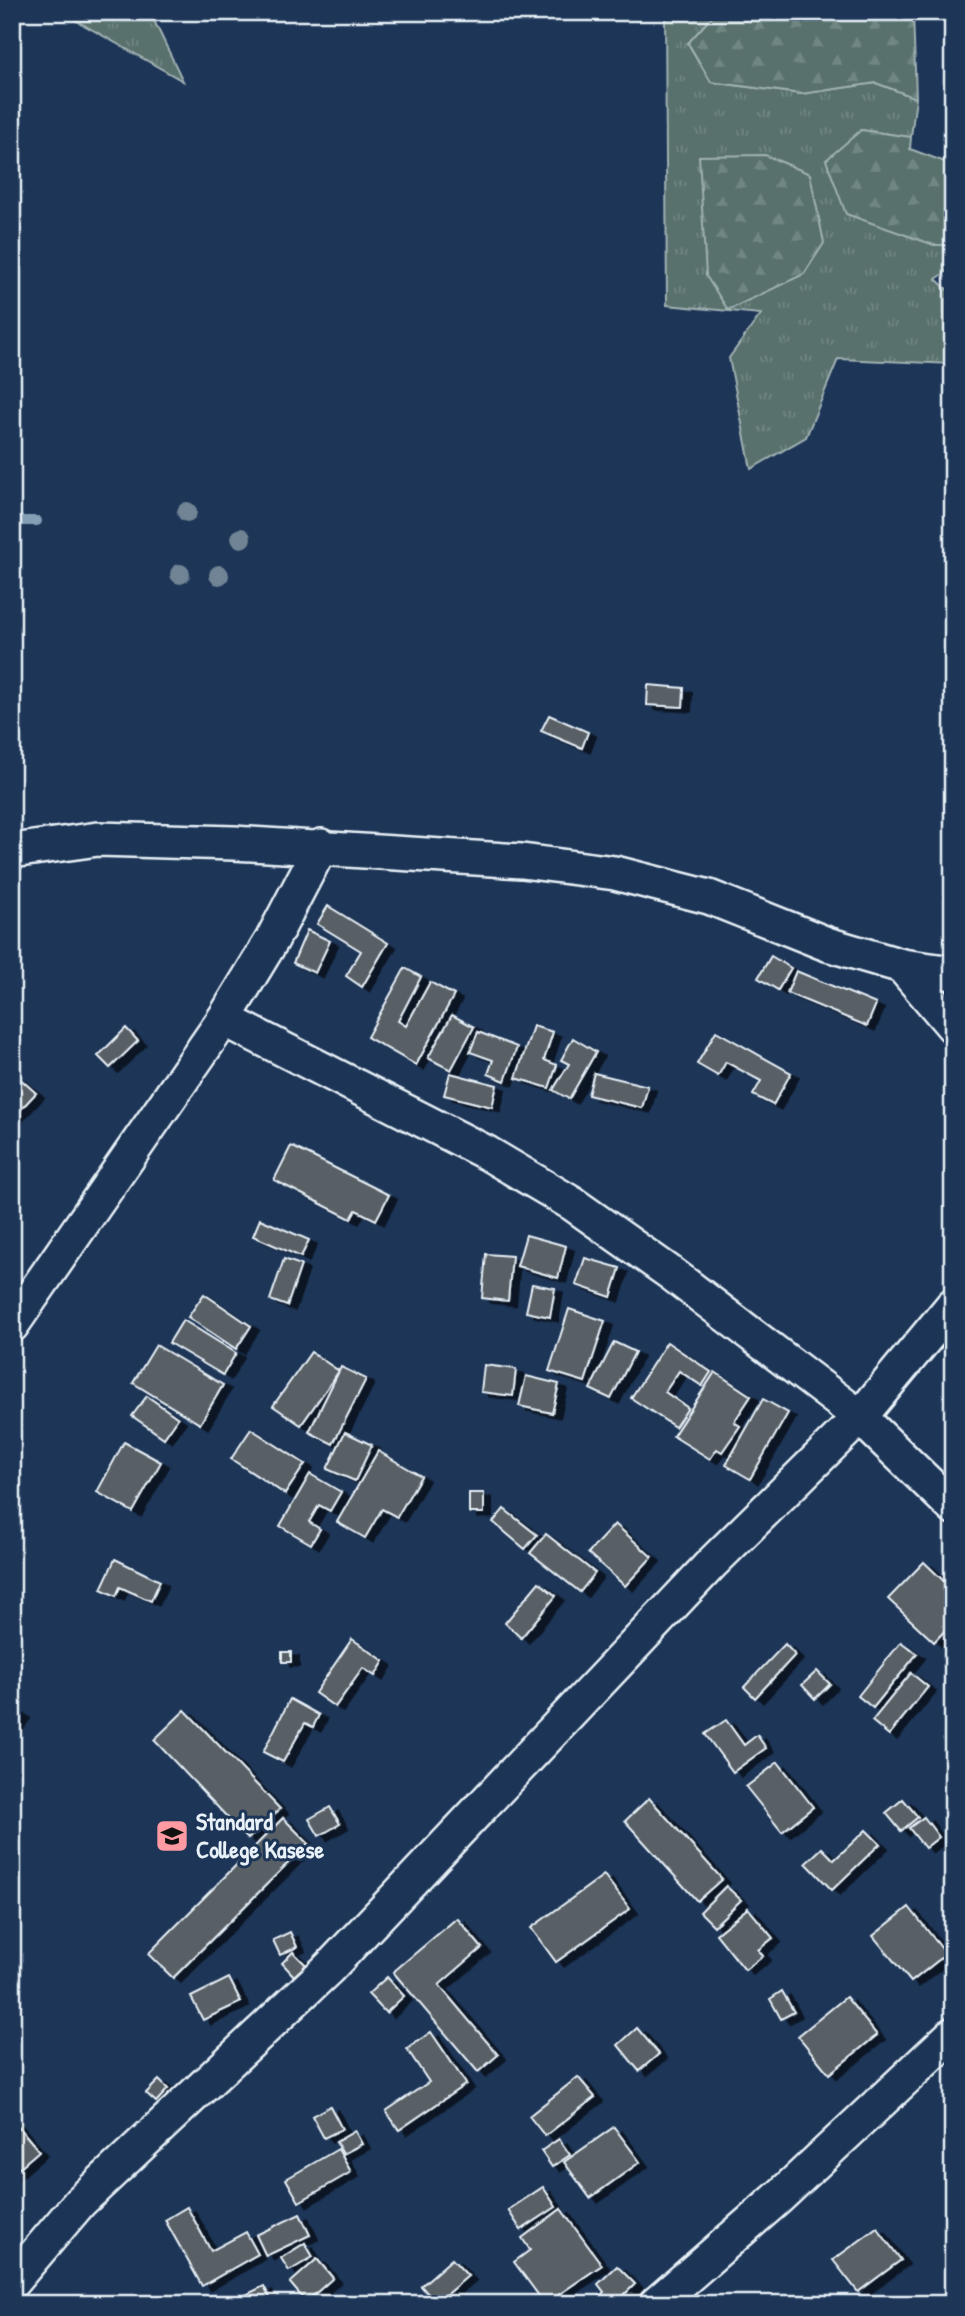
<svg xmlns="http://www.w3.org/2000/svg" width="965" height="2316" font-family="'Patrick Hand',sans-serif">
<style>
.grass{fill:url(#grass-tufts);stroke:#a0b1b2;stroke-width:2}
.forest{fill:url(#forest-firs);stroke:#a0b1b2;stroke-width:2}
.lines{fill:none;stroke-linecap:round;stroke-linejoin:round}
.stream{stroke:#849eb5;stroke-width:10}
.building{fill:#595f65;stroke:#e8f1f8;stroke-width:2;filter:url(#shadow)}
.street-casing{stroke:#e8f1f8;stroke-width:38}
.street{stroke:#1d3557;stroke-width:33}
.tree{fill:#718495}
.labels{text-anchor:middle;stroke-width:6;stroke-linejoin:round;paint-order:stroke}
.poi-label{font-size:24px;font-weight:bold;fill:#e8f1f8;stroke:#1d3557;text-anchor:start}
</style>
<defs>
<pattern id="grass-tufts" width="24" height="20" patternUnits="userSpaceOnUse" patternTransform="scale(1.75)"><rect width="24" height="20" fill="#58716d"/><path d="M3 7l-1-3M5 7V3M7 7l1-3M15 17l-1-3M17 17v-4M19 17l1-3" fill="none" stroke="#708683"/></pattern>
<pattern id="forest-firs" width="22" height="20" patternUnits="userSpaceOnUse" patternTransform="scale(1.75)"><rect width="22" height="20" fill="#58716d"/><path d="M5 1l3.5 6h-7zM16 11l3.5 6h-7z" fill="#708683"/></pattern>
<filter id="shadow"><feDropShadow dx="8" dy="4.5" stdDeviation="0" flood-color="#0009"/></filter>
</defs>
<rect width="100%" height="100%" fill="#1d3557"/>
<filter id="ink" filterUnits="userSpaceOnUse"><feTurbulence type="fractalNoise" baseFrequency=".0143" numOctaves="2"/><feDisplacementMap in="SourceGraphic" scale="14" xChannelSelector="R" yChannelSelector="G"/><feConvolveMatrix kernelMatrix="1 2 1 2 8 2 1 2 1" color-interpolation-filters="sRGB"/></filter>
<g filter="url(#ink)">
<g class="grass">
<path d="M76,12H150L183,81L70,17Z"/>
<path d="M665,12H716L688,43L711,82L801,94L876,83L916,98L911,137L861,130L934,245H953V267L936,279L953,295V364L838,359L806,437L751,469L729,358L761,314L667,305Z"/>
</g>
<g class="forest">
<path d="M716,12H913L916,98L876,83L801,94L711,82L688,43Z"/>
<path d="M861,130L911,137L910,149L953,165V245H934L846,214L826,160Z"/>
<path d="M765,155L810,174L824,243L804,274L728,310L706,276L699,156Z"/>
</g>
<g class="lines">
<path class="stream" d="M12,521H37"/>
</g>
<g class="building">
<path d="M648,685L684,688L683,707L647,705Z"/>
<path d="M549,715L588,732L582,748L541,731Z"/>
<path d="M328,906L388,943L362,987L346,976L361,951L317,924Z"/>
<path d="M307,930L330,941L315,973L293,963Z"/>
<path d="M771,956L791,968L778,990L758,978Z"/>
<path d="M405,968L421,977L398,1021L406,1026L430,982L454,995L416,1065L367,1037Z"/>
<path d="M796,971L876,1004L867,1026L787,993Z"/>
<path d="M452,1015L474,1027L451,1070L428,1058Z"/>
<path d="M533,1026L553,1032L544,1060L557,1065L549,1088L516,1078Z"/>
<path d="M126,1028L138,1041L110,1068L98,1056Z"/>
<path d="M716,1031L791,1073L773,1105L753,1095L761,1081L726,1062L718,1076L697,1064Z"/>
<path d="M478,1032L517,1047L505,1081L488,1074L493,1060L470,1052Z"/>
<path d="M573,1038L596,1052L569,1099L553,1090L569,1064L561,1060Z"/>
<path d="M450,1073L497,1085L492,1107L444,1095Z"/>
<path d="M594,1073L648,1086L642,1108L588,1095Z"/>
<path d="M18,1077L36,1093L12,1119V1083Z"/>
<path d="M291,1146L389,1195L376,1220L356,1210L351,1219L274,1180Z"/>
<path d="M260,1219L309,1240L301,1257L253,1236Z"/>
<path d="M526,1235L566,1246L558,1278L517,1266Z"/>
<path d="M486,1254L512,1256L508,1301L482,1298Z"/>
<path d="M585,1258L620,1268L611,1297L576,1285Z"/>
<path d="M284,1259L301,1265L287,1306L270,1300Z"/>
<path d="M532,1284L555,1288L550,1317L526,1312Z"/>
<path d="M204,1294L251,1326L236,1349L188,1317Z"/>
<path d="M569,1309L605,1321L585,1382L549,1371Z"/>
<path d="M183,1320L236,1353L223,1375L169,1343Z"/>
<path d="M614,1342L635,1352L611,1399L590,1389Z"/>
<path d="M667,1342L711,1372L702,1386L679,1371L665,1392L688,1408L675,1427L631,1398Z"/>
<path d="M156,1345L223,1385L200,1424L133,1383Z"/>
<path d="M311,1352L339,1371L301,1425L273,1406Z"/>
<path d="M484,1365L516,1369L513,1396L481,1392Z"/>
<path d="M341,1367L366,1379L333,1444L309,1432Z"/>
<path d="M715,1372L751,1396L734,1422L740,1426L722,1452L717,1449L710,1459L673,1436Z"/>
<path d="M526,1376L559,1384L552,1413L519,1406Z"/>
<path d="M147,1396L178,1418L164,1438L132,1416Z"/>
<path d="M763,1399L788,1413L750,1479L726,1465Z"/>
<path d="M251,1429L305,1464L285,1494L231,1459Z"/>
<path d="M345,1432L372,1445L355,1481L327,1469Z"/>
<path d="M124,1442L161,1462L133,1512L97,1492Z"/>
<path d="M378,1451L421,1476L397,1517L382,1509L365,1538L337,1522Z"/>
<path d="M310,1474L341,1492L330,1511L319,1505L309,1522L320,1529L311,1544L280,1526Z"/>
<rect x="469" y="1493" width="15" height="20"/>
<path d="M504,1509L537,1535L525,1549L493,1522Z"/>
<path d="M615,1524L652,1557L625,1586L588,1553Z"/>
<path d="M546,1534L595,1573L580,1592L530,1553Z"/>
<path d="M115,1559L160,1581L151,1601L120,1587L116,1596L101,1589Z"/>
<path d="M924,1562L953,1590V1622L934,1642L888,1599Z"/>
<path d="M539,1582L556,1596L521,1638L505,1623Z"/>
<path d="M352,1639L384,1661L375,1676L363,1668L335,1707L315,1693Z"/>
<path d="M901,1642L917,1654L873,1708L858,1696Z"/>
<path d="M785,1644L795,1655L755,1698L744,1687Z"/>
<rect x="282" y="1652" width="9" height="10"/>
<path d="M817,1671L830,1684L815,1699L802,1685Z"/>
<path d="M911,1673L928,1687L889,1735L872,1721Z"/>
<path d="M290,1699L319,1715L313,1727L305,1723L283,1762L263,1752Z"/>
<path d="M12,1707L22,1714L12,1728Z"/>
<path d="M185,1710L280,1809L248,1839L154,1740Z"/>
<path d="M726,1720L744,1745L757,1735L766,1748L733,1772L705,1734Z"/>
<path d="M778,1762L813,1807L782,1832L746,1787Z"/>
<path d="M649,1798L722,1879L697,1901L625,1821Z"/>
<path d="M903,1799L918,1817L901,1831L886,1813Z"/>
<path d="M330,1807L340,1824L319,1836L309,1819Z"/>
<path d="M924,1817L939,1837L925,1848L909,1828Z"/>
<path d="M283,1818L308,1843L173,1978L148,1954Z"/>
<path d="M866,1830L880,1844L832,1890L806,1863L822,1848L834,1860Z"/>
<path d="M953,1832V1847L945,1837Z"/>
<path d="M604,1875L630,1909L556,1962L531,1928Z"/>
<path d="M726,1886L741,1900L714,1926L700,1912Z"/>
<path d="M909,1907L946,1954L911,1982L873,1936Z"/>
<path d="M748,1908L773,1938L758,1950L763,1956L745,1970L716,1934Z"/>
<path d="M457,1918L482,1948L439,1985L498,2055L478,2072L393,1972Z"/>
<path d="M290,1932L297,1947L280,1955L273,1940Z"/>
<path d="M293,1952L306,1965L294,1976L282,1963Z"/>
<path d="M387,1977L404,1996L386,2013L368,1994Z"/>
<path d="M229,1978L241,2002L203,2020L191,1997Z"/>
<path d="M782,1991L794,2012L781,2019L770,1999Z"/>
<path d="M846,1997L877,2035L829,2074L798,2036Z"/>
<path d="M637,2028L659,2054L639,2071L618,2045Z"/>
<path d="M431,2032L466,2084L399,2130L386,2111L429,2082L407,2049Z"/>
<path d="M578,2077L595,2097L545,2136L529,2116Z"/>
<path d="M159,2080L168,2089L156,2102L146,2093Z"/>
<path d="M330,2106L342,2129L324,2138L312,2116Z"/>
<path d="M12,2119L39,2151L12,2174Z"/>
<path d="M614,2127L640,2162L590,2198L564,2162Z"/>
<path d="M355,2131L362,2144L343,2154L336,2142Z"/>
<path d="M559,2139L570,2155L552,2167L541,2151Z"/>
<path d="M338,2149L351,2172L299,2202L286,2179Z"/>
<path d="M543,2187L556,2207L521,2230L508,2210Z"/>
<path d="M187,2207L211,2251L246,2232L258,2254L202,2286L165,2220Z"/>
<path d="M561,2209L602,2265L545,2304L514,2262L530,2250L522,2238Z"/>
<path d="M300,2214L310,2235L266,2256L256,2235Z"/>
<path d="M877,2228L901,2260L858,2292L833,2260Z"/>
<path d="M305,2243L313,2257L289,2271L281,2258Z"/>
<path d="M317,2259L333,2278L306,2302L290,2283Z"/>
<path d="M452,2259L468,2276L436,2303L421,2286Z"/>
<path d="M617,2266L635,2284L615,2304H604L598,2298L604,2292L598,2284Z"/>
<path d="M264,2286L273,2304H227Z"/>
</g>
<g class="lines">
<defs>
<g id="street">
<path d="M12,851L98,839L234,843L522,861L615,873L709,897L827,944L902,966L953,973"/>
<path d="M902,966L953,1026"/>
<path d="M224,1019L487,1153L573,1204L672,1274L860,1417L953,1507"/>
<path d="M12,1325L224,1019L272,940L321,846"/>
<path d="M12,2282L80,2202L329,1968L712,1563L860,1417L953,1305"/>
<path d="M656,2304L778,2198L953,2034"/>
</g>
</defs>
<use href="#street" class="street-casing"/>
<use href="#street" class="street"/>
</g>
<g class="tree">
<circle cx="187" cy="512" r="10"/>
<circle cx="241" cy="538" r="10"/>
<circle cx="180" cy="574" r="10"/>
<circle cx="219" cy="575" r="10"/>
</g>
</g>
<defs>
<symbol id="school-square" viewBox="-11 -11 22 22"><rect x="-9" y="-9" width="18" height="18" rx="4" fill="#ff9aa2" stroke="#1d3557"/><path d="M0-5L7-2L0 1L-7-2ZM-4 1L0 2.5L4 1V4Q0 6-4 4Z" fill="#111"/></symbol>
</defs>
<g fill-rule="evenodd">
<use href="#school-square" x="153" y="1817" width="38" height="38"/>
</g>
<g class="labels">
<g class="poi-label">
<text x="196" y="1830">Standard<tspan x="196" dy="28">College Kasese</tspan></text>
</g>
</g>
<rect width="965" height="2316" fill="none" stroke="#1d3557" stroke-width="42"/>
<rect x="21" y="21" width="923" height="2274" fill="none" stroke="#e8f1f8" stroke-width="2.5" filter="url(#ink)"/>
</svg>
